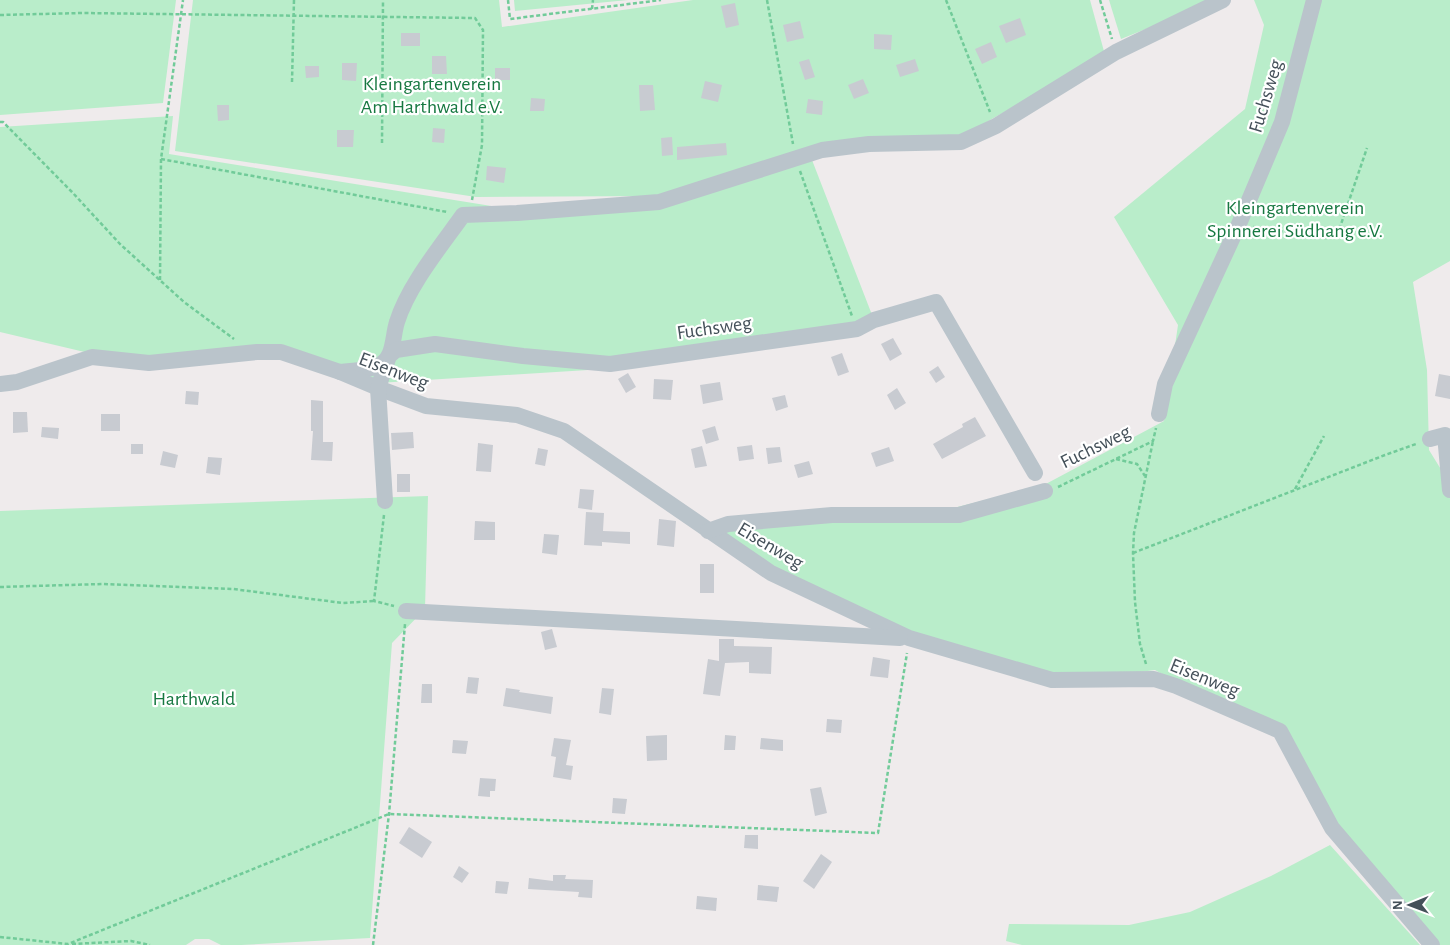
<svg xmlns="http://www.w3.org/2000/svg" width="1450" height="945" font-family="'Alegreya Sans',sans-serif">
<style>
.green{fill:#b9edca}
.building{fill:#c8cbd1}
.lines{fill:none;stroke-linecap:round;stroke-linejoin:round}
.path{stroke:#71cb99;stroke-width:2.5;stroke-dasharray:4 2.5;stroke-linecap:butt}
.minor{stroke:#bac4cb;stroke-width:16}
.labels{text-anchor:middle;stroke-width:4.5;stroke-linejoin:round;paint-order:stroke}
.park-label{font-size:20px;fill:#177841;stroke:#fff}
.street-label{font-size:20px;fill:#445059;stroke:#fff}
</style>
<rect width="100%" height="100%" fill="#efebec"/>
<g class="green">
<path d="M0,0H176L163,103L0,115Z"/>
<path d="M193,0H499L502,27L693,0H1090L1105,55L960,137L866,138L658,196L476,197L175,151Z"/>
<path d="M514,0H628L515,11Z"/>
<path d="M1109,0H1218L1121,39Z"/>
<path d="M1254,0H1450V261L1413,282L1427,370L1429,450L1450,484V945H1439L1335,825L1283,728L1169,678L1155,670L1133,673L1049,674L914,635L801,583L712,529L941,511L1042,486L1164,421L1178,325L1114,217L1245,109L1264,25Z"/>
<path d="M173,116L169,154L547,215L660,207L812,160L874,320L604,369L378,383L307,357L148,358L93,354L0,332V127Z"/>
<path d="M428,496L425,609L392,643L370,938L241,945H221L209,939H195L186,945H0V511Z"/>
<path d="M1330,845L1420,945H1022L1006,941L1009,924L1129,925L1190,912L1271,876Z"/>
</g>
<g class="building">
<path d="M735,3L739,25L726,28L721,6Z"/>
<path d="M1020,18L1026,35L1006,43L999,26Z"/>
<path d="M800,21L804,38L787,42L783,25Z"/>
<rect x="401" y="33" width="19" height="13"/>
<path d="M874,34L892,35L891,50L874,49Z"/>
<path d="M991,42L997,57L982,64L975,49Z"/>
<path d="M432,56H446L447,74H432Z"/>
<path d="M809,59L815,77L805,80L799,62Z"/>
<path d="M915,59L919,71L900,77L896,65Z"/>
<path d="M342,63H357L356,81L342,80Z"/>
<path d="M305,66H319V77L306,78Z"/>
<rect x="495" y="68" width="15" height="12"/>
<path d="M863,79L869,93L854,99L848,85Z"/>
<path d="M705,81L722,85L718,102L701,98Z"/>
<path d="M639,85H653L655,110L640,111Z"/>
<path d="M531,98L545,99L544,111H530Z"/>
<path d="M808,99L823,101L822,115L806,113Z"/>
<path d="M217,105H229V120L218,121Z"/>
<path d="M433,128L445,129L444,143L432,142Z"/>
<path d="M337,130H354L353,147H337Z"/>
<path d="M672,137L673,155L662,156L661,138Z"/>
<path d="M726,143L727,155L677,160V147Z"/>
<path d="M487,166L506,168L504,183L486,180Z"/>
<path d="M893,338L902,354L890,361L881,344Z"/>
<path d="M842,353L849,372L838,376L831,357Z"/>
<path d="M938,366L945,377L936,383L929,372Z"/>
<path d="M628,373L636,387L626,393L618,379Z"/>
<path d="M1439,374L1450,376V399L1435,396Z"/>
<path d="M654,379L673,380L671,400L653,399Z"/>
<path d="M720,382L723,400L703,404L700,385Z"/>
<path d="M897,388L906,403L895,410L887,395Z"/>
<path d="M186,391L199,392L198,405L185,404Z"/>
<path d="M785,395L788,407L776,411L772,398Z"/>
<path d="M311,400L323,401V442H333L332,461L311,460L313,431H311Z"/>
<path d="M13,412H27L28,432L13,433Z"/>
<rect x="101" y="414" width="19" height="17"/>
<path d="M975,417L986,436L942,459L933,444L963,427L962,424Z"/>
<path d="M715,426L719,440L706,444L702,430Z"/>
<path d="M42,427L59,428L58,439L41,437Z"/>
<path d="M413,432L414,448L392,450L391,433Z"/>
<path d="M478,443L493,445L491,472L476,471Z"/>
<rect x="131" y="444" width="12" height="10"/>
<path d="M752,445L754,459L739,461L737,447Z"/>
<path d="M702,446L707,466L695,468L691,449Z"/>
<path d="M780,447L782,462L768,464L766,448Z"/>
<path d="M889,447L894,461L876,467L871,453Z"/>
<path d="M538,448L548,450L545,466L535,464Z"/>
<path d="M163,451L178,455L175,468L160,465Z"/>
<path d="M208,457L222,458L220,475L206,473Z"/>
<path d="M809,461L813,474L798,478L794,465Z"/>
<rect x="397" y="474" width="13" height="18"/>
<path d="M580,489L594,490L592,510L578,508Z"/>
<path d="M586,512L604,513L603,531L630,532V544L602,542V546L584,545Z"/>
<path d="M659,519L676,521L674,547L657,545Z"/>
<path d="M475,521L495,522V540H474Z"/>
<path d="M544,534L559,535L557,555L542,553Z"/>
<rect x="700" y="564" width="14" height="29"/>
<path d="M552,629L557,647L545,650L541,632Z"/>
<path d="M719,639H734V646L772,647L771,674L749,673V662L725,663L720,696L703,694L708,659L719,661Z"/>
<path d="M873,657L890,660L888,678L870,676Z"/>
<path d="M468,677L479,678L477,694L466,693Z"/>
<path d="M422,684H432V703H421Z"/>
<path d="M506,688L520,690L519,692L553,697L551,714L503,706Z"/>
<path d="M602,688L614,689L611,715L599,713Z"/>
<path d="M827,719L842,720L841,733L826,732Z"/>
<path d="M667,735V760L647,761L646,736Z"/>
<path d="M725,735L736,736L735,750H724Z"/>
<path d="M554,738L571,740L566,765L573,766L571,780L553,777L556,757L551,756Z"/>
<path d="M761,738L783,740V751L760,749Z"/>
<path d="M453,740L468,741L466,754L452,753Z"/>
<path d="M480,778L496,779L495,791H490V797L478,796Z"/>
<path d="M821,787L827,813L815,816L810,789Z"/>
<path d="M613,798L627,799L625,814L612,813Z"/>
<path d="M409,827L432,842L422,858L399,843Z"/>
<path d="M745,835H758V849L744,848Z"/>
<path d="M821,854L832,862L814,889L803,881Z"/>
<path d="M459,866L469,873L462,883L453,877Z"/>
<path d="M553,875H566L565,879L593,880L592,898L578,897L579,892L528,889L529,878L553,881Z"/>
<path d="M496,881L509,882L507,894L495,893Z"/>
<path d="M758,885L779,887L777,902L757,900Z"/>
<path d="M697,896L717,898L716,911L696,909Z"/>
</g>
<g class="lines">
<g class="path">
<path d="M508,0L510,19L661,0"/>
<path d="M767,0L793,144"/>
<path d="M946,0L990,112"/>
<path d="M1100,0L1112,39"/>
<path d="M592,9L593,0"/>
<path d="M0,15L83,13L475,18L483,30L482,145L472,200"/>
<path d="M292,82L294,0"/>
<path d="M0,122H3L72,192L120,244L184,302L234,339"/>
<path d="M382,143L383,0"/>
<path d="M161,159L447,212"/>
<path d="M800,171L852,316"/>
<path d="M1253,227L1326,238L1338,233L1367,148"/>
<path d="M160,280L161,159L183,0"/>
<path d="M1116,459L1137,464L1145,476"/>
<path d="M1058,487L1153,441L1156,428"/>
<path d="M1295,489L1324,436"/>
<path d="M384,515L374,601L394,606"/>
<path d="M1133,553L1385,455L1416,444"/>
<path d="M0,587L102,584L233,589L343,603L374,601"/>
<path d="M1146,664L1140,644L1135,602L1133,553L1134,533L1153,441"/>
<path d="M0,937L68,944L389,814L878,833L907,653"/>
<path d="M72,944L131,941L150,945"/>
<path d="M373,945L389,814L405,624"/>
</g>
<g class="minor">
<path d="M340,372C348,371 371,370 378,366C395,358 392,337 397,322C408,286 441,246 463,215L517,213L659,202L822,150L869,144L961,142L996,126L1116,52L1223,0"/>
<path d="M0,384L17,382L92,357L149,363L257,352H281L340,372L378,388L426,406L517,415L564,431L771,573L909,638L1052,680L1154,679L1176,686L1280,731L1332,828L1432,945"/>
<path d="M1159,414L1165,384L1239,224L1282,122L1314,0"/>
<path d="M1430,439L1445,435L1450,490"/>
<path d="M385,501L378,388L389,356L396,350L435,344L523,356L610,364L857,329L874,320L936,302L1035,473"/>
<path d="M708,531L728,524L832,515H959L1045,491"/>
<path d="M406,611L900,638"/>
</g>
</g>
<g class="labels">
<g class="park-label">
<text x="432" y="90">Kleingartenverein<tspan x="432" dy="23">Am Harthwald e.V.</tspan></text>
<text x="1295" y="214">Kleingartenverein<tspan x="1295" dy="23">Spinnerei Südhang e.V.</tspan></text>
<text x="194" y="705">Harthwald</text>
</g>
<g class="street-label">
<text transform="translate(1265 96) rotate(-73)" y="7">Fuchsweg</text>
<text transform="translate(714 327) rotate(-8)" y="7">Fuchsweg</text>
<text transform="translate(394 370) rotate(21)" y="7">Eisenweg</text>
<text transform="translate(1095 446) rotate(-26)" y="7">Fuchsweg</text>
<text transform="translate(771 545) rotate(31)" y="7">Eisenweg</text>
<text transform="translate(1205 677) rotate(22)" y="7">Eisenweg</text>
</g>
</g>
<g transform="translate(1410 905) rotate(269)" stroke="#ffffff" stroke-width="4" paint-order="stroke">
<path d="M0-4L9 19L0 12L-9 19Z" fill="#445059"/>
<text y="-8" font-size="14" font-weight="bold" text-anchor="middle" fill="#445059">N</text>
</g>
</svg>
